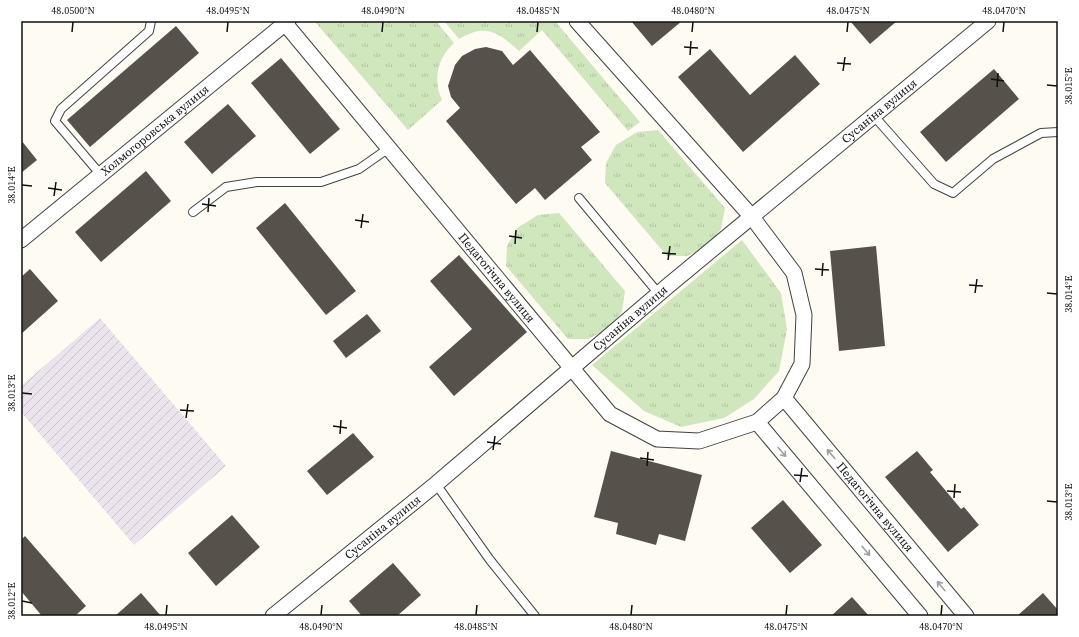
<svg xmlns="http://www.w3.org/2000/svg" width="1079" height="637" font-family="'Source Serif 4',serif">
<style>
.industrial{fill:url(#industrial-furrows)}
.grass{fill:url(#grass-tufts)}
.building{fill:#57514c}
.lines{fill:none;stroke-linecap:round;stroke-linejoin:round}
.service-casing{stroke:#424242;stroke-width:10}
.minor-casing{stroke:#424242;stroke-width:17}
.service{stroke:#fff;stroke-width:8}
.minor{stroke:#fff;stroke-width:15}
.oneway{stroke:#9f9f9f}
.ticks{fill:none;stroke:#0f0f0f;stroke-width:1.5}
.labels{text-anchor:middle;stroke-width:4;stroke-linejoin:round;paint-order:stroke}
.street-label{font-size:12px;fill:#0f0f0f;stroke:#fff}
.neatline{fill:none;stroke:#0f0f0f;stroke-width:1.5}
.ticks-label{font-size:10px;text-anchor:middle;fill:#0f0f0f}
</style>
<defs>
<pattern id="industrial-furrows" width="10" height="10" patternUnits="userSpaceOnUse"><rect width="10" height="10" fill="#ece4ed"/><path d="M-1 1l2-2M0 10L10 0M9 11l2-2" fill="none" stroke="#c9c2ca"/></pattern>
<pattern id="grass-tufts" width="24" height="20" patternUnits="userSpaceOnUse"><rect width="24" height="20" fill="#d0e6bd"/><path d="M3 7l-1-3M5 7V3M7 7l1-3M15 17l-1-3M17 17v-4M19 17l1-3" fill="none" stroke="#b1c4a1"/></pattern>
</defs>
<rect width="100%" height="100%" fill="#fefcf2"/>
<path class="industrial" d="M100,318L226,466L134,545L21,412V386Z"/>
<g class="grass">
<path d="M319,21H436L454,43C437,59 433,79 442,100L408,130L316,23Z"/>
<path d="M444,21H555L640,122L628,131L542,30L519,51C498,32 486,23 459,39Z"/>
<path d="M658,130L725,208L721,229L708,246L687,256H667L605,183L606,163L616,145L637,132Z"/>
<path d="M559,213L625,291L622,312L608,329L588,339H568L506,266L507,246L517,228L538,215Z"/>
<path d="M742,240L781,293L787,329L779,371L754,399L724,418L681,427L644,411L592,365Z"/>
</g>
<g class="building">
<path d="M631,21H682L652,46Z"/>
<path d="M850,21H897L870,44Z"/>
<path d="M176,26L199,53L90,147L67,120Z"/>
<path d="M486,47L502,51L513,65L530,50L600,132L581,147L592,160L545,200L535,188L516,204L446,121L460,108L451,97L448,86L455,65L462,56L475,49Z"/>
<path d="M710,49L750,95L795,55L820,84L743,152L678,77Z"/>
<path d="M281,58L340,129L310,154L251,83Z"/>
<path d="M994,69L1019,99L946,162L920,132Z"/>
<path d="M228,104L256,136L212,174L184,142Z"/>
<path d="M21,140L37,160L21,173Z"/>
<path d="M146,171L171,201L101,262L75,232Z"/>
<path d="M285,203L356,291L326,315L256,228Z"/>
<path d="M876,246L885,346L839,351L830,251Z"/>
<path d="M459,255L527,332L454,396L429,367L472,329L430,281Z"/>
<path d="M30,269L58,301L21,334V277Z"/>
<path d="M367,314L381,331L346,358L333,341Z"/>
<path d="M353,433L374,457L327,495L307,471Z"/>
<path d="M611,451L702,475L685,541L659,534L656,545L616,534L618,523L594,517Z"/>
<path d="M917,451L933,470L930,472L961,509L964,507L979,525L948,552L885,477Z"/>
<path d="M783,500L822,545L790,573L751,528Z"/>
<path d="M232,515L260,547L216,586L188,553Z"/>
<path d="M25,536L86,606L75,616H42L21,591V540Z"/>
<path d="M393,563L421,595L397,616H362L349,601Z"/>
<path d="M141,593L161,616H115Z"/>
<path d="M1043,593L1058,610V616H1017Z"/>
<path d="M852,597L869,616H831Z"/>
</g>
<g class="lines">
<defs>
<g id="service">
<path d="M874,116L934,184L953,193L993,159L1041,133L1058,132"/>
<path d="M101,175L55,121L61,109L149,31L151,21"/>
<path d="M579,198L659,294"/>
<path d="M193,212L226,187L257,182H321L359,169L389,148"/>
<path d="M436,484L490,560L535,616"/>
</g>
<g id="minor">
<path id="s1" d="M283,21L610,414L657,439L699,441L757,422L784,398L802,364L804,315L794,273L752,217L577,21"/>
<path id="s2" d="M21,240L288,21"/>
<path id="s3" d="M784,398L966,616"/>
<path d="M757,422L920,616"/>
<path id="s4" d="M273,616L436,484L669,285L988,21"/>
</g>
</defs>
<use href="#service" class="service-casing"/>
<use href="#minor" class="minor-casing"/>
<use href="#service" class="service"/>
<use href="#minor" class="minor"/>
</g>
<defs><path id="oneway-shaft" d="M-6 0H5M1.5-3L5.5 0L1.5 3" fill="none" stroke-width="1.6" stroke-linecap="round" stroke-linejoin="round"/></defs>
<g class="oneway">
<use href="#oneway-shaft" transform="translate(782 452) rotate(50)"/>
<use href="#oneway-shaft" transform="translate(831 454) rotate(-130)"/>
<use href="#oneway-shaft" transform="translate(866 551) rotate(50)"/>
<use href="#oneway-shaft" transform="translate(941 586) rotate(-130)"/>
</g>
<path class="ticks" d="M72,32L73,22M227,32L228,22M382,32L383,22M537,32L538,22M692,32L693,22M847,32L848,22M1003,32L1004,22M684,47L698,48M690,55L691,41M837,63L851,64M843,71L845,57M991,79L1004,81M1047,85L1057,86M997,87L998,73M22,185L32,186M48,188L62,190M54,196L56,182M202,204L216,206M208,212L209,198M355,220L369,222M361,228L363,214M509,236L522,238M515,244L516,230M662,253L676,254M668,260L670,246M815,269L829,270M822,276L823,263M969,285L983,286M975,293L977,279M1047,293L1057,294M22,393L32,394M180,410L194,411M186,418L188,404M333,426L347,428M340,434L341,420M487,442L501,444M493,450L495,436M640,458L654,460M647,466L648,452M794,475L808,476M800,482L802,468M947,491L961,492M954,498L955,484M1047,501L1057,502M22,601L32,603M166,615L167,605M321,615L322,605M476,615L477,605M631,615L632,605M786,615L787,605M941,615L942,605"/>
<g class="labels">
<g class="street-label">
<text dy="4" stroke="none"><textPath href="#s4" startOffset="789">Сусаніна вулиця</textPath></text>
<text dy="4" stroke="none"><textPath href="#s2" startOffset="173">Холмогоровська вулиця</textPath></text>
<text dy="4" stroke="none"><textPath href="#s1" startOffset="334">Педагогічна вулиця</textPath></text>
<text dy="4" stroke="none"><textPath href="#s4" startOffset="465">Сусаніна вулиця</textPath></text>
<text dy="4" stroke="none"><textPath href="#s3" startOffset="142">Педагогічна вулиця</textPath></text>
<text dy="4" stroke="none"><textPath href="#s4" startOffset="141">Сусаніна вулиця</textPath></text>
</g>
</g>
<rect width="1079" height="637" fill="none" stroke="#ffffff" stroke-width="44"/>
<rect x="22" y="22" width="1035" height="593" class="neatline"/>
<g class="ticks-label">
<text x="73" y="14">48.0500°N</text>
<text x="228" y="14">48.0495°N</text>
<text x="383" y="14">48.0490°N</text>
<text x="538" y="14">48.0485°N</text>
<text x="693" y="14">48.0480°N</text>
<text x="848" y="14">48.0475°N</text>
<text x="1004" y="14">48.0470°N</text>
<text transform="translate(1068 86) rotate(-90)" y="4">38.015°E</text>
<text transform="translate(11 185) rotate(-90)" y="4">38.014°E</text>
<text transform="translate(1068 294) rotate(-90)" y="4">38.014°E</text>
<text transform="translate(11 393) rotate(-90)" y="4">38.013°E</text>
<text transform="translate(1068 502) rotate(-90)" y="4">38.013°E</text>
<text transform="translate(11 601) rotate(-90)" y="4">38.012°E</text>
<text x="166" y="630">48.0495°N</text>
<text x="321" y="630">48.0490°N</text>
<text x="476" y="630">48.0485°N</text>
<text x="631" y="630">48.0480°N</text>
<text x="786" y="630">48.0475°N</text>
<text x="941" y="630">48.0470°N</text>
</g>
</svg>
